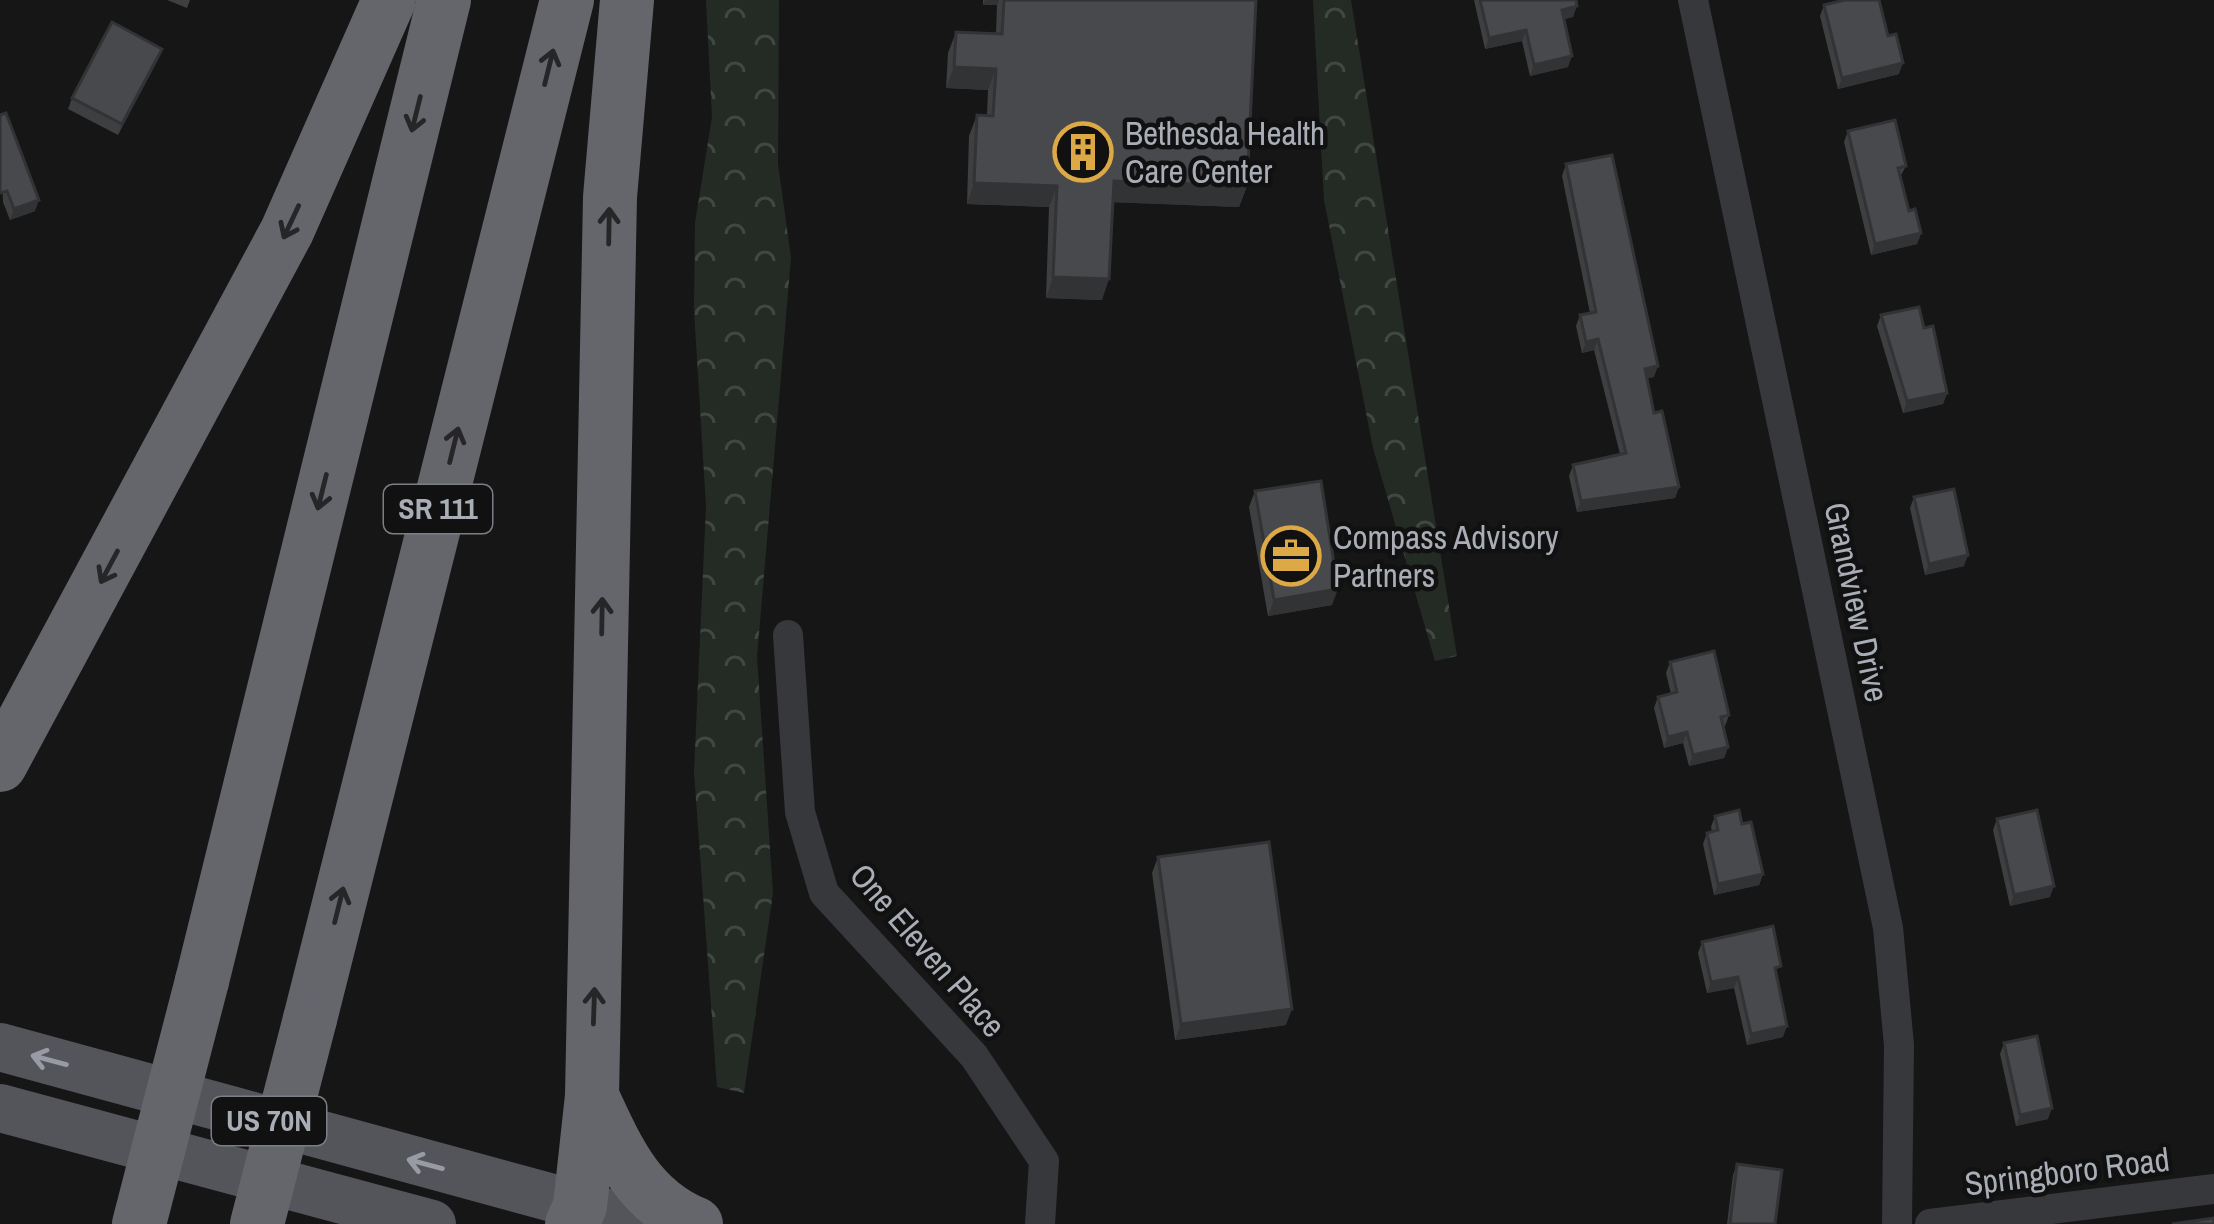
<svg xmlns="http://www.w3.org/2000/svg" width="2214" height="1224" font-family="'Archivo Narrow',sans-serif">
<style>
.forest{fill:url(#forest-crowns)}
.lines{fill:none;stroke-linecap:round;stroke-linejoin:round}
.street{stroke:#37383c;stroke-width:30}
.primary{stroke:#53555a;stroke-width:48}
.highway{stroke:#64666c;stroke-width:54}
.highway-bridge{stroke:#64666c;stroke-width:54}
.wall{fill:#3e3f41}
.shaded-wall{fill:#323335}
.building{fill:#48494c;stroke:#323335;stroke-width:3}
.oneway{stroke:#262628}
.oneway2{stroke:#989ba4}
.labels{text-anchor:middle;stroke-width:9;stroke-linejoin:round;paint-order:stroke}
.shield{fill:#111112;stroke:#7b7e85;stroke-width:3}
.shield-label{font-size:30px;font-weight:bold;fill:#a9adb6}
.poi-label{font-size:33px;fill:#a9adb6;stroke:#111112;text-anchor:start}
.street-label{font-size:33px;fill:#a9adb6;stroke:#111112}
</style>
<defs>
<pattern id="forest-crowns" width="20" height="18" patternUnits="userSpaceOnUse" patternTransform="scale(3)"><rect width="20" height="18" fill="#242b25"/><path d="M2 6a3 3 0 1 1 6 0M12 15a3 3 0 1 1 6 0" fill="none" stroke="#414742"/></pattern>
</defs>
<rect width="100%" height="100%" fill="#161617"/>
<g class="forest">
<path d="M706,0H779L778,164L791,258L757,657L773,893L744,1093L717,1087L694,772L706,506L694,310L695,223L712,117Z"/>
<path d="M1313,0H1351L1457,656L1435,661L1373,448L1324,200Z"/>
</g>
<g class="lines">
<g class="street">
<path d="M1693,0L1888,928L1899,1045L1897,1224"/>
<path d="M788,635L800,812L824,893L974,1056L1044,1161L1040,1224"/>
<path d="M1930,1224L2214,1189"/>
</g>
<g class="primary">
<path d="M0,1047L648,1224"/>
<path d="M0,1108L432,1224"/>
</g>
<g class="highway">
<path d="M0,765L287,231L389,0"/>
<path d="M202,981L444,0"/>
<path d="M310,1019L567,0"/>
<path d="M592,1096C617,1150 638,1200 696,1224"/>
<path d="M572,1224L580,1206L592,1096L610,197L627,0"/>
</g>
<g class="highway-bridge">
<path d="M139,1224L202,981"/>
<path d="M257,1224L310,1019"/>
</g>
</g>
<g class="wall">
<path d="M167,0H190L187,8Z"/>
<path d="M983,0H1256L1247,186L1239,207L1113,202L1102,300L1046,298L1049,207L967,204L969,136L977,115H987L988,90L946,88L948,53L956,32L996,33L997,5H983Z"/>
<path d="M1474,0H1576L1573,17L1564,19L1568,67L1530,76L1522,41L1485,49Z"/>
<path d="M1824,5L1899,74L1838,89L1820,16Z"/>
<path d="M162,49L118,135L68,109L72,98Z"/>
<path d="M0,115L35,211L10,220L3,202Z"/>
<path d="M1848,131L1906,166L1900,177L1909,211L1921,233L1917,244L1871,255L1844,142Z"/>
<path d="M1566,164L1654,377L1647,378L1654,413L1679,487L1675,498L1577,512L1569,476L1573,465L1620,454L1594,350L1582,353L1576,326L1580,315L1590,313L1562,176Z"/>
<path d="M1881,315L1924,328L1947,393L1943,404L1903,413L1877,326Z"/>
<path d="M1255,491L1332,605L1268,616L1249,507Z"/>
<path d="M1914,497L1964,566L1925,575L1910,508Z"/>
<path d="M1670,662L1729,715L1725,726H1723L1728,747L1724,758L1689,766L1683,743L1664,748L1654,708L1658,697L1671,694L1666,673Z"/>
<path d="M1715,816L1742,824L1763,874L1759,885L1714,895L1703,844L1707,833L1712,832L1711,827Z"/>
<path d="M1997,819L2050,897L2010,906L1993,830Z"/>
<path d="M1158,857L1286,1025L1175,1040L1152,873Z"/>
<path d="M1702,942L1777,977L1783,1037L1747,1045L1734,988L1707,993L1698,953Z"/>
<path d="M2004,1043L2048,1119L2016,1126L2000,1054Z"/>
<path d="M1737,1164L1775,1224H1727L1733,1175Z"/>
</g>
<g class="shaded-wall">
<path d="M985,0H999L997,5H983Z"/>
<path d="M1577,6L1573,17L1557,21L1562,10Z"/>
<path d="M1526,30L1522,41L1485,49L1489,38Z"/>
<path d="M162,49L158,60L118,135L122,124Z"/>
<path d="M1572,56L1568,67L1530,76L1534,65Z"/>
<path d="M1903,63L1899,74L1838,89L1842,78Z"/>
<path d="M954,67L996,69L988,90L946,88Z"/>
<path d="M1114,181L1247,186L1239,207L1106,202Z"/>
<path d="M974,183L1057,186L1049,207L967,204Z"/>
<path d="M39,200L35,211L10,220L14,209Z"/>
<path d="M1921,233L1917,244L1871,255L1875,244Z"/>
<path d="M1053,277L1109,279L1102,300L1046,298Z"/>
<path d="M1598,339L1594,350L1582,353L1586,342Z"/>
<path d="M1658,366L1654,377L1641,380L1645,369Z"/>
<path d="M1947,393L1943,404L1903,413L1907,401Z"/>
<path d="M1679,487L1675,498L1577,512L1581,501Z"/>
<path d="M1968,555L1964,566L1925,575L1929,564Z"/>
<path d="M1338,589L1332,605L1268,616L1274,600Z"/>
<path d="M1687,732L1683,743L1664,748L1668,737Z"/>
<path d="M1728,747L1724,758L1689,766L1693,755Z"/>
<path d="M1763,874L1759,885L1714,895L1718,884Z"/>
<path d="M2054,886L2050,897L2010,906L2014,895Z"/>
<path d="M1738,977L1734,988L1707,993L1711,982Z"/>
<path d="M1292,1009L1286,1025L1175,1040L1181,1024Z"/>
<path d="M1787,1026L1783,1037L1747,1045L1751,1034Z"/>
<path d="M2052,1108L2048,1119L2016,1126L2020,1115Z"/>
</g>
<g class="building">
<path d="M1004,0H1256L1247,186L1114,181L1109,279L1053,277L1057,186L974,183L977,115L993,116L996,69L954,67L956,32L1002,34Z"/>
<path d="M1480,0H1576L1577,6L1562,10L1572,56L1534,65L1526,30L1489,38Z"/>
<path d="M1845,0H1879L1888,36L1896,34L1903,63L1842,78L1824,5Z"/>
<path d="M112,22L162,49L122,124L72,98Z"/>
<path d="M6,113L39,200L14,209L7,191L0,193V115Z"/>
<path d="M1895,120L1906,166L1898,168L1909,211L1915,209L1921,233L1875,244L1848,131Z"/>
<path d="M1612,155L1658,366L1645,369L1654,413L1662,411L1679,487L1581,501L1573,465L1626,453L1598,339L1586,342L1580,315L1596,312L1566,164Z"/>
<path d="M1919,307L1924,328L1933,326L1947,393L1907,401L1881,315Z"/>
<path d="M1321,481L1338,589L1274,600L1255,491Z"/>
<path d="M1954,489L1968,555L1929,564L1914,497Z"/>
<path d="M1714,651L1729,715L1721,717L1728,747L1693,755L1687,732L1668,737L1658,697L1677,692L1670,662Z"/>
<path d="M1739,810L1742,824L1751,822L1763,874L1718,884L1707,833L1718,830L1715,816Z"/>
<path d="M2037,810L2054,886L2014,895L1997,819Z"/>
<path d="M1269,842L1292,1009L1181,1024L1158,857Z"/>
<path d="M1773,926L1781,966L1775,968L1787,1026L1751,1034L1738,977L1711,982L1702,942Z"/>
<path d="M2037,1036L2052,1108L2020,1115L2004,1043Z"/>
<path d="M1737,1164L1782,1170L1775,1224H1730Z"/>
<path d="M2214,1218V1224H2172Z"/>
</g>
<defs><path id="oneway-shaft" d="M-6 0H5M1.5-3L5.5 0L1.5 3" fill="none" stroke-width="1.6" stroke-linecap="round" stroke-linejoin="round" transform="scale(3)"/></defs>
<g class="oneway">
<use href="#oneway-shaft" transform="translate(549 67) rotate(-76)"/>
<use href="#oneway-shaft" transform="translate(416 114) rotate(104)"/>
<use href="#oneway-shaft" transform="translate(291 222) rotate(115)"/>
<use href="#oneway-shaft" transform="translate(609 226) rotate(-89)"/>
<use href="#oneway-shaft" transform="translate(454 445) rotate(-76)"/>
<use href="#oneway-shaft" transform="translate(322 492) rotate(104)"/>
<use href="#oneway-shaft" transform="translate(109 567) rotate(118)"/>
<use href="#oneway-shaft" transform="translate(602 616) rotate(-89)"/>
<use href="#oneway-shaft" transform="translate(339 905) rotate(-76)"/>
<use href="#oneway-shaft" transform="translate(594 1006) rotate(-88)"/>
</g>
<g class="oneway2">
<use href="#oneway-shaft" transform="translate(49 1060) rotate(-165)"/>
<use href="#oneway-shaft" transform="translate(425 1164) rotate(-165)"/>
</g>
<defs>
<symbol id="building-ring" viewBox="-11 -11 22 22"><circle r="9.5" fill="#111112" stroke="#dda947" stroke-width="1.5"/><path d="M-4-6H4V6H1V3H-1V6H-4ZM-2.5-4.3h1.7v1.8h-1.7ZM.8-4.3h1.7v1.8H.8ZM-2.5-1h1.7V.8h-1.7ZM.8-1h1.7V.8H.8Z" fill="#dda947"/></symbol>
<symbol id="office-ring" viewBox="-11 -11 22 22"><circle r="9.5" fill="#111112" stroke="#dda947" stroke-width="1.5"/><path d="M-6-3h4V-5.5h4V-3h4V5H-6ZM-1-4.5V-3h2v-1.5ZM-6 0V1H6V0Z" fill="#dda947"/></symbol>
</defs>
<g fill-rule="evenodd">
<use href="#building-ring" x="1050" y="119" width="66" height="66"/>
<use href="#office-ring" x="1258" y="523" width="66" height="66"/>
</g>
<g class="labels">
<g class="shield">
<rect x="384" y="485" width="108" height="48" rx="9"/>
<rect x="212" y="1097" width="114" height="48" rx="9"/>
</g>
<g class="shield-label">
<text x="438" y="519">SR 111</text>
<text x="269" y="1131">US 70N</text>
</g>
<g class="poi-label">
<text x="1125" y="145">Bethesda Health<tspan x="1125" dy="38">Care Center</tspan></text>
<text x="1333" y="549">Compass Advisory<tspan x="1333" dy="38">Partners</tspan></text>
</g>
<g class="street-label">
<text transform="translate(1857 602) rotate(78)" y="12">Grandview Drive</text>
<text transform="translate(928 950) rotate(49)" y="12">One Eleven Place</text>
<text transform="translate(2067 1171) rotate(-7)" y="12">Springboro Road</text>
</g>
</g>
</svg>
